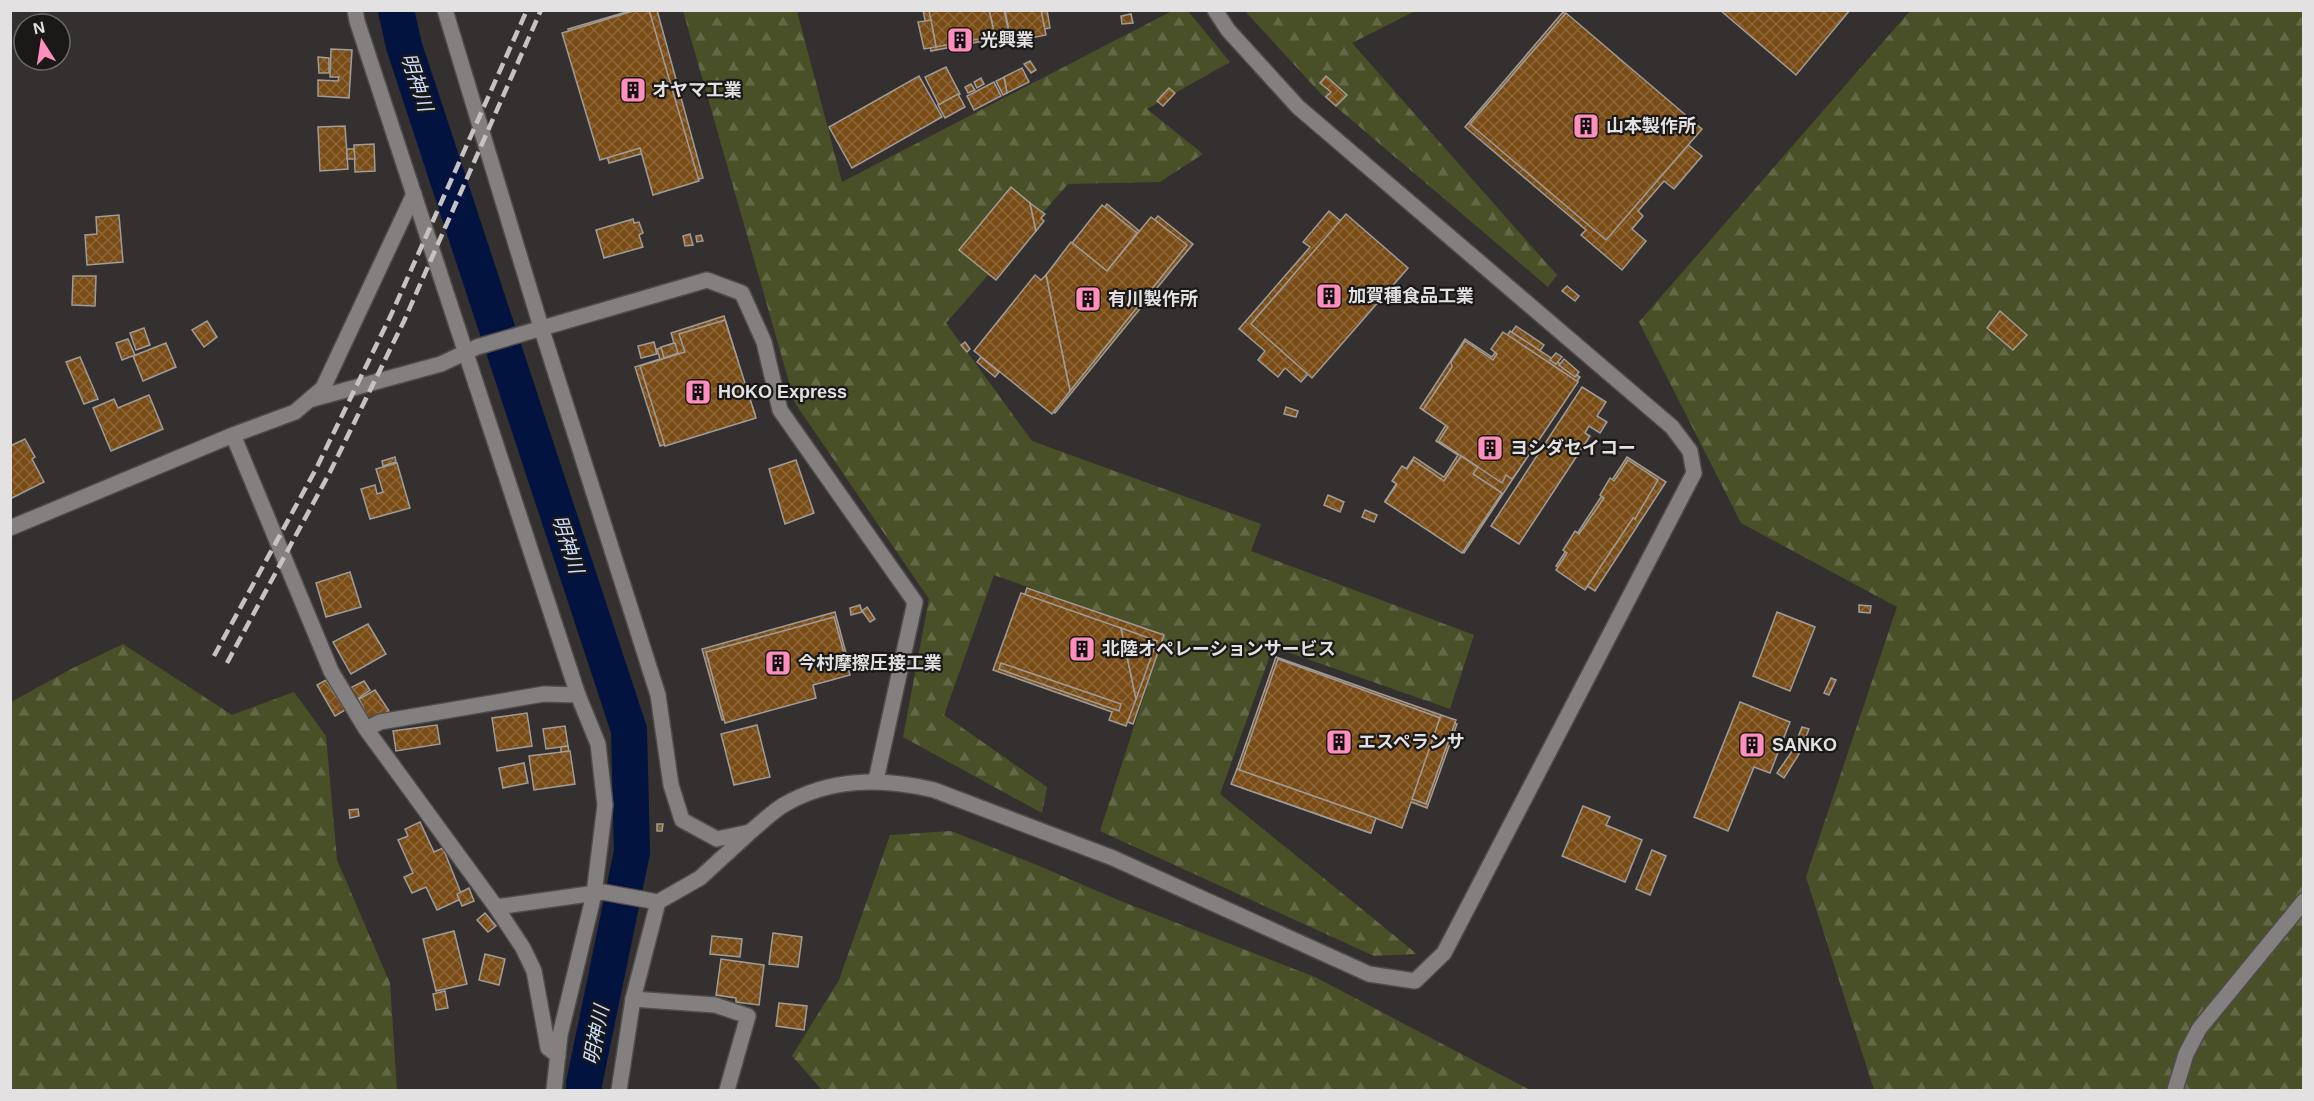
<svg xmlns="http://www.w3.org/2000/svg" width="2314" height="1101" font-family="Arial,'Noto Sans JP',sans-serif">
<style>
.forest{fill:url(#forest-firs)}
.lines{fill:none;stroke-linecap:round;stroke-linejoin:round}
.river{stroke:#021340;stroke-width:36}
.building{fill:url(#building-cross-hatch);stroke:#9f9c9a;stroke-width:1.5}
.street-casing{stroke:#4f4c4c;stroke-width:18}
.secondary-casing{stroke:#4f4c4c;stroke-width:18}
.street{stroke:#84807f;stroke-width:15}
.secondary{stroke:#84807f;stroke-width:15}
.rail{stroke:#c5c3c3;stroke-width:4.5;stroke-dasharray:12 6;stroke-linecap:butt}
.labels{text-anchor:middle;stroke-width:4.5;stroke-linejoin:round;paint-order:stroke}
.poi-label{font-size:18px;font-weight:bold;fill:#e3e1e1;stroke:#1a1918;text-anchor:start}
.water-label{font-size:20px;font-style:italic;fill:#cddfff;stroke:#1a1918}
</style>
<defs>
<pattern id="forest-firs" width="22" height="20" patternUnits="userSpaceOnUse" patternTransform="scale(1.5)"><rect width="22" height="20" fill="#495027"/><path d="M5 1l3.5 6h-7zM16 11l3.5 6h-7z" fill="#636946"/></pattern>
<pattern id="building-cross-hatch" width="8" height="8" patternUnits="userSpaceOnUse" patternTransform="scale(1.5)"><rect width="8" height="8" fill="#794c16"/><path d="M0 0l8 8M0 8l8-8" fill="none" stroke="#8c6638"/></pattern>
</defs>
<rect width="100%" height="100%" fill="#34302f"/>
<g class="forest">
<path d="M683,11H797L842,182L1172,11H1188L1230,62L1147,109L1203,154L1160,182L1068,184L946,323L1032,441L1261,524L1251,551L1474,635L1450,709L1273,647L1220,794L1417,954L1374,956L1100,831L1164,635L994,575L944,715L1047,787L1042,813L903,737L929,599L795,403Z"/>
<path d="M1245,11H1415L1352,43L1557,275L1548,287L1321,94Z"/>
<path d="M1910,11H2303V1090H1874L1806,877L1897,607L1741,523L1639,322Z"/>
<path d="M123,644L232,715L294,692L326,736L337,860L390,983L397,1090H11V702L73,668Z"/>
<path d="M951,831L1037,865L1118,900L1317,978L1530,1090H822L792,1056L839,980L890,835Z"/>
</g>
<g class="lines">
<path class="river" d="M396,10L404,46L629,730L632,852L584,1084V1090"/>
</g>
<g class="building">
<path d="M633,10H657L703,178L659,190L648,152L609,163L568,29Z"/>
<path d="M636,10H649L699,181L653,195L640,148L600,160L562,33Z"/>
<path d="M923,10H1047L1050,28L931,51Z"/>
<path d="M989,10H1004L1009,33L995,36Z"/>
<path d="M989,10L995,36L936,47L929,11Z"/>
<path d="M1005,10H1041L1046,35L1011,42Z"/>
<path d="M1720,10H1850L1796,75Z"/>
<path d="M1563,12L1699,128L1686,143L1702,156L1674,189L1664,181L1638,211L1643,216L1632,229L1646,241L1622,270L1581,235L1586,230L1465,127Z"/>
<path d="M1566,13L1702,129L1606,240L1470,124Z"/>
<path d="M1131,14L1133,23L1122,24L1121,16Z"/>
<path d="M931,20L936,47L924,49L918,22Z"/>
<path d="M331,49L352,50L349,98L318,96V80L338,81L339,77H330Z"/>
<path d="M318,57L329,58V73H319Z"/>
<path d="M1030,61L1036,70L1031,73L1024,64Z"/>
<path d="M946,67L960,94L939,105L925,77Z"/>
<path d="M1022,68L1029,82L1007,93L1004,77Z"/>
<path d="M919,76L942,117L852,168L829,127Z"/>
<path d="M1326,76L1347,95L1336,106L1326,97L1331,92L1320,83Z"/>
<path d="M1004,77L1007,93L1003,95L996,81Z"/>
<path d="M981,78L984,84L977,88L974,82Z"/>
<path d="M994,82L1001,96L974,110L967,96Z"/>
<path d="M971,84L975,90L968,93L965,87Z"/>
<path d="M1169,88L1175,93L1163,106L1157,101Z"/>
<path d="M958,94L965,107L945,118L938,105Z"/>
<path d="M345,126L348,169L320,171L318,127Z"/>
<path d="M374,144L375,171L355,172L354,145Z"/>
<path d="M347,149H354L355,159H347Z"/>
<path d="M1011,187L1030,203L1036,231L996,280L959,250Z"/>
<path d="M1030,203L1045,214L1041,218L1044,221L1036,231Z"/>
<path d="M1107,204L1143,234L1158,216L1193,244L1055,413L984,355Z"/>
<path d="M1102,205L1137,233L1107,271L1072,243Z"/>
<path d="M1329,211L1398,270L1301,382L1285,368L1278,377L1258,360L1265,351L1239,329L1310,247L1303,242Z"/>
<path d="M1346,214L1408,268L1312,378L1251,324Z"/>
<path d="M119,215L123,262L87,265L85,235L97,234L96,217Z"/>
<path d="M1151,217L1187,245L1070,391L1046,275L1071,242L1107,271Z"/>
<path d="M633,219L634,223L639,222L643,233L639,235L643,247L604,258L596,230Z"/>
<path d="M690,234L693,245L685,246L683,236Z"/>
<path d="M701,235L703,241L697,242L696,236Z"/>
<path d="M1035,275L1041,280L1046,275L1070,391L1052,414L974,351Z"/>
<path d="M73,276H96L95,306L72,305Z"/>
<path d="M1567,286L1579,296L1575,301L1562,291Z"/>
<path d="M2000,311L2027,335L2013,350L1987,328Z"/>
<path d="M724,316L738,361L730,363L741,399L749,397L755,414L660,446L635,367L660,359L657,349L674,343L671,333Z"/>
<path d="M725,320L756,418L665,446L640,366L685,352L679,334Z"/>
<path d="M207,321L217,337L204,347L192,330Z"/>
<path d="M1516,326L1544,345L1537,355L1509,336Z"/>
<path d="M144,328L150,345L136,350L130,333Z"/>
<path d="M1510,331L1580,377L1464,553L1385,501L1414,457L1444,477L1458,455L1436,441L1446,425L1420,408L1465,339L1492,357Z"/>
<path d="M1503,332L1578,382L1518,471L1512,479L1506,475L1502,483L1439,441L1448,427L1423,410L1452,367L1451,362L1465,341L1493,360L1497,354L1491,349Z"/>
<path d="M128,339L135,355L122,360L116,343Z"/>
<path d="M654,342L657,354L641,358L638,346Z"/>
<path d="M965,342L970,349L967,352L961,345Z"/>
<path d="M166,343L176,367L143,381L133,356Z"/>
<path d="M675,343L678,353L664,358L661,347Z"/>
<path d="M1556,353L1562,357L1556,364L1550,360Z"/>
<path d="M80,357L98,399L84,404L66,362Z"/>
<path d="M981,357L999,372L995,377L977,362Z"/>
<path d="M1564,359L1579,372L1575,377L1559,365Z"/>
<path d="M1582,387L1606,402L1597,416L1607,422L1600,433L1589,426L1585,433L1590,436L1519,544L1491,526Z"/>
<path d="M149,395L163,429L111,451L93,408L114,399L118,408Z"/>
<path d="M1286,407L1298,411L1296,417L1284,414Z"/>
<path d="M25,439L35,457L32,459L44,482L10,499V446Z"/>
<path d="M1461,456L1478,467L1473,474L1502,493L1462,553L1385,502L1397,484L1392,481L1402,466L1407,469L1413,460L1444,481Z"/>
<path d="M395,457L396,462L383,466L382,461Z"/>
<path d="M1627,457L1666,482L1595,591L1556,566Z"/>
<path d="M796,460L814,513L785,524L769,469Z"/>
<path d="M1628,460L1658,480L1635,519L1633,518L1585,590L1556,570L1567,553L1563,550L1575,531L1579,534L1604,498L1600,495L1610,478L1614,481Z"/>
<path d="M397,463L410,508L370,519L361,489L375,485L377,494L383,492L376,469Z"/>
<path d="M1328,495L1344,502L1340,512L1324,505Z"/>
<path d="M1365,510L1377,515L1374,522L1362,517Z"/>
<path d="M350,572L361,607L326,617L316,583Z"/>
<path d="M1027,588L1164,635L1133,724L1116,718L1121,704L1001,663Z"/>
<path d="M1021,593L1121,628L1136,699L1126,726L1109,720L1112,712L993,670Z"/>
<path d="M860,605L862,612L851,615L850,608Z"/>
<path d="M1859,605L1871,606L1870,613L1859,612Z"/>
<path d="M867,607L875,619L870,622L862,611Z"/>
<path d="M835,612L850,668L836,672L838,678L823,682L822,677L810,680L813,687L772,699L774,706L722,720L702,649Z"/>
<path d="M1777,612L1815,627L1790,691L1753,676Z"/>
<path d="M834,617L850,675L813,685L816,698L725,723L706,652Z"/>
<path d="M368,624L386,654L351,674L333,642Z"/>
<path d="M1121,628L1157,641L1136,699Z"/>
<path d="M1276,657L1441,715L1402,826L1237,769Z"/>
<path d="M1278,659L1457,724L1427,808L1411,802L1402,828L1375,818L1370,833L1234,785Z"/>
<path d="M1001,663L1121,704L1119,711L999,669Z"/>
<path d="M1831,678L1836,680L1829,695L1824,693Z"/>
<path d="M326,680L345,710L335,716L317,685Z"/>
<path d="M364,681L370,690L356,700L350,688Z"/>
<path d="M375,690L389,711L370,721L359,699Z"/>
<path d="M1740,702L1790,722L1770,773L1754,767L1728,831L1694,817Z"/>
<path d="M527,713L532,746L497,751L492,718Z"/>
<path d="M1441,715L1456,720L1426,804L1412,799Z"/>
<path d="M437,725L440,744L396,751L393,731Z"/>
<path d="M757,725L770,777L734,785L721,734Z"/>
<path d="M565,726L568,746L546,749L543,729Z"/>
<path d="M1802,727L1809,729L1799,754L1784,778L1777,773L1793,750Z"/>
<path d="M568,746L569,751L561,752V747Z"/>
<path d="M570,751L575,784L534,790L529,756Z"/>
<path d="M524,763L528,783L503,788L499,768Z"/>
<path d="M1237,769L1376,818L1371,833L1231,784Z"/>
<path d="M1583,806L1610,817L1606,825L1642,840L1625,882L1562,856Z"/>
<path d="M358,809L359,816L350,818L349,810Z"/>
<path d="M420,822L434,852L443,848L463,898L437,910L426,887L412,893L404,877L413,873L398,840L408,836L405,829Z"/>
<path d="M657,824H663L662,831H657Z"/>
<path d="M1652,850L1666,856L1650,895L1636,889Z"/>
<path d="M469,888L474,901L462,906L457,894Z"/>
<path d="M485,913L496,926L488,932L477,920Z"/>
<path d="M454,931L467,984L436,991L423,939Z"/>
<path d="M773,933L802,937L798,967L769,964Z"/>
<path d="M712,936L742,939L740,957L710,954Z"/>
<path d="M485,954L505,959L499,985L479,980Z"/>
<path d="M721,959L764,965L759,1005L736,1002V998L716,995Z"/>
<path d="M445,991L448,1008L436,1010L433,994Z"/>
<path d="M779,1003L807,1006L804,1030L776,1026Z"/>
</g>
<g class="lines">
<defs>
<g id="street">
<path d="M355,10L357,21L578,695L598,744L605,805L594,894L560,1035L554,1090"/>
<path d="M445,10L541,327L658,695L671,785L682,820L717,839L750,832"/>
<path d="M233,435L331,671L366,729L496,907L603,892L658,902L700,878L748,834"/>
<path d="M10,528L233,435L295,412L323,388L414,194"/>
<path d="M366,729L380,722L544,694L578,695"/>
<path d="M496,907L523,948L534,971L548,1048L558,1056"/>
<path d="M633,999L715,1005L748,1016L727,1090"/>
<path d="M619,1090L633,999L658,902"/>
</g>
<g id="secondary">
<path d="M309,400L441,364L477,347L707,280L742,293L764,342L780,410L915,602L876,780"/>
<path d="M750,832C760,824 771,813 782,806C830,777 882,778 934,790L1113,858L1369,974L1415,981L1444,953L1694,473L1690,451L1672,427L1298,107L1228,30L1215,10"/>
<path d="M2175,1090L2186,1054L2199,1029L2304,901"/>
</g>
</defs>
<use href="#street" class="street-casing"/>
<use href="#secondary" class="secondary-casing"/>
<use href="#street" class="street"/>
<use href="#secondary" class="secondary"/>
<g class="rail">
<path d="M214,656L316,469L391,315L527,10"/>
<path d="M227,663L330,472L404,321L541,10"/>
</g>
</g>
<defs>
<symbol id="building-square" viewBox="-11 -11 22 22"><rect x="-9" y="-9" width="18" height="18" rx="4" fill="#fe8ebc" stroke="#1a1918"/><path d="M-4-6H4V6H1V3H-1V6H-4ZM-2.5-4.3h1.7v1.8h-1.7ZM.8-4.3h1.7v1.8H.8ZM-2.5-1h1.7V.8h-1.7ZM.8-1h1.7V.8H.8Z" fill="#111"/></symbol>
</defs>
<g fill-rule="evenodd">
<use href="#building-square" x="945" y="25" width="30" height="30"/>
<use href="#building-square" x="618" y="75" width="30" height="30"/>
<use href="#building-square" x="1571" y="111" width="30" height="30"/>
<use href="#building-square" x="1314" y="281" width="30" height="30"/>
<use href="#building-square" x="1073" y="284" width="30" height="30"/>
<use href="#building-square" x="683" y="377" width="30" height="30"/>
<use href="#building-square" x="1475" y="433" width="30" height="30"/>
<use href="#building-square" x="1067" y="634" width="30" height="30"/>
<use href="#building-square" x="763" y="648" width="30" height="30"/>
<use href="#building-square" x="1324" y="727" width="30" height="30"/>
<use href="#building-square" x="1737" y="730" width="30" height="30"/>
</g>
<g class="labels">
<g class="poi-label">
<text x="980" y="46">光興業</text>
<text x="652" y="96">オヤマ工業</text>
<text x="1606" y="132">山本製作所</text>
<text x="1348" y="302">加賀種食品工業</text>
<text x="1108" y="305">有川製作所</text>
<text x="718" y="398">HOKO Express</text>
<text x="1510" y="454">ヨシダセイコー</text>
<text x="1102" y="655">北陸オペレーションサービス</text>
<text x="798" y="669">今村摩擦圧接工業</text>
<text x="1358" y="748">エスペランサ</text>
<text x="1772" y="751">SANKO</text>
</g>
<g class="water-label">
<text transform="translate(417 82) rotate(72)" y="7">明神川</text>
<text transform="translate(568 544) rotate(72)" y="7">明神川</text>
<text transform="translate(596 1035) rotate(-79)" y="7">明神川</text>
</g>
</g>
<rect width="2314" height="1101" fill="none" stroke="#e3e1e1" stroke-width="24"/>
<g transform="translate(42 42) rotate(348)"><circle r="28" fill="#1a1918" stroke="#6a6968" stroke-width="1.5"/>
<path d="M0-4.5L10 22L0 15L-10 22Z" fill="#fe8ebc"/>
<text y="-9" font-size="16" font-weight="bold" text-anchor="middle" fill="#e3e1e1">N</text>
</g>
</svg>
